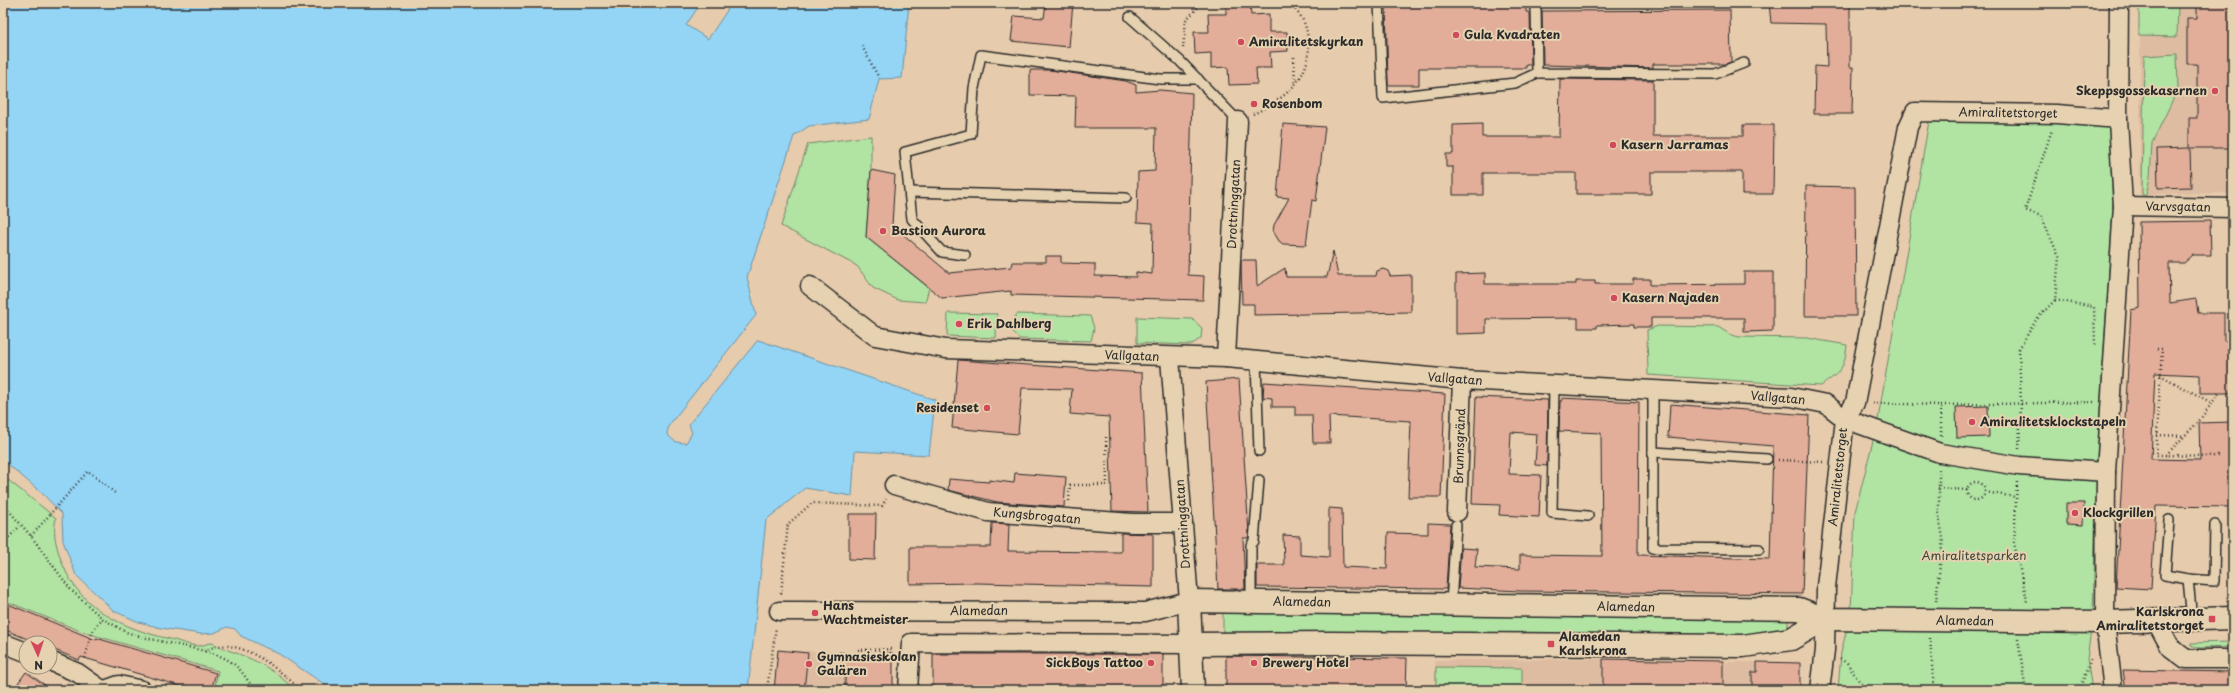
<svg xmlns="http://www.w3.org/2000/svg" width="2236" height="693" font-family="'Playpen Sans',sans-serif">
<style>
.built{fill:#debca1}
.green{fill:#b1e3a3;stroke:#6e8767}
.water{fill:#94d5f6;stroke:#6a91a5}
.building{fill:#e2ad99;stroke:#2b2b2b}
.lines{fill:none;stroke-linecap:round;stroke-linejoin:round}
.lane-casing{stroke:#2b2b2b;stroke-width:12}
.street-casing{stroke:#2b2b2b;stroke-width:21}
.secondary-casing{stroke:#2b2b2b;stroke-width:25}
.path{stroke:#2b2b2b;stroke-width:2.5;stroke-dasharray:1 3;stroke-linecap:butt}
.lane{stroke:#e6d2b0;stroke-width:9}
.street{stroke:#e6d2b0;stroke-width:18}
.secondary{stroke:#e6d2b0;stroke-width:22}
.poi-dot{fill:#d1495b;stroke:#e6d2b0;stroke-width:1.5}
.labels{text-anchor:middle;stroke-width:4;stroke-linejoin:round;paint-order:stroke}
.poi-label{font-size:12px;font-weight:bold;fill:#2b2b2b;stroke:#e6d2b0;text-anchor:start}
.street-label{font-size:12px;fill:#2b2b2b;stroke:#e6d2b0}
.park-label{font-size:12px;fill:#3f473d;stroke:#e6d2b0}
</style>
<rect width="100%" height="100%" fill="#e6cbac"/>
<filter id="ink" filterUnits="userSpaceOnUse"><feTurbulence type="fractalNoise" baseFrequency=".025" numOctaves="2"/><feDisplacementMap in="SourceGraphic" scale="8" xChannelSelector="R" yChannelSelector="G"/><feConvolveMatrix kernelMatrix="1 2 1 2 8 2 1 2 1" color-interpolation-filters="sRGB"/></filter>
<g filter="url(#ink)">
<g class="built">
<path d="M2140,3H2233V193L2140,194Z"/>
<path d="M778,650L839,652L845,675V690H774Z"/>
<path d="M1603,659V690H1435V660Z"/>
<path d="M1663,661L1800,663L1799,690H1663Z"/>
</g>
<g class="green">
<path d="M2139,3H2178L2177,37L2139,36Z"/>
<path d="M2177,54L2178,89L2152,143L2150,177L2146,195H2142L2144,56Z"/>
<path d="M1930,115L2109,127L2113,207L2097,460L2093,615L2087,659L2092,690H1838L1841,653L1851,612L1855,512L1877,425Z"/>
<path d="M871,136V170L866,237L929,288L925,302L898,300L873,288L857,266L781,226L808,144Z"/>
<path d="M948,313L997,314L996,338L947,336Z"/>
<path d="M1017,314L1090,316L1094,328L1091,341L1020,339C1010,332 1009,324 1017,314Z"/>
<path d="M1137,317L1192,319L1202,328L1201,338L1191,345L1137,343Z"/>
<path d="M1658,326L1718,327L1731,335L1739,337L1807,338L1847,345C1844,370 1841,371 1821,386L1648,375L1647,330Z"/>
<path d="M3,476L56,518C52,535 57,549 63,565C81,610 125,629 170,639C179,641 190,646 199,646C203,646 207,643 211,643C215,643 219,647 222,648C254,659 270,666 295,690H214L218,671L83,632L3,600Z"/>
<path d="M1223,608L1788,618V634L1717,640L1223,637Z"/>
<path d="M2233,642V647L2199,648L2191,645V643Z"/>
<path d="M1436,667L1522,668V690H1436Z"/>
</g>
<path class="water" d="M3,3H701L686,25L708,39L732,3H909L902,78L879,79L869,119L809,126L794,136L747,277L756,315L669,425L667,433C672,441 676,443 686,443L692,433L689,424L758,340L935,400L929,455L855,451L852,496L805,488L766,520L748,690H333L279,654L241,636L235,629L227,627L214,633L201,634L161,628L139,622L114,611L76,575L63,541L62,514L43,494L3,460Z"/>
<g class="building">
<path d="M1046,3H1073L1069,47L1011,41L1014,16L1044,18Z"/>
<path d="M1226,3H1250L1251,15L1269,14V32H1287L1288,51L1270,52L1271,68H1256L1257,84L1229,85L1228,67L1211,68V53L1195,54L1194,32H1209L1208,14H1226Z"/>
<path d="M1386,3H1526V12H1530L1531,65H1526V68H1419V85H1388Z"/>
<path d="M1769,3H1850V67H1853L1852,114H1814L1815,66L1827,67L1826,24L1771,23Z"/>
<path d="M2197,3H2233V148H2190L2191,187L2158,188L2157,149L2189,148V118H2197V64H2187V18H2197Z"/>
<path d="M1730,10L1731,62L1725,64H1653V68L1543,65L1542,11Z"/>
<path d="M1030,70H1050L1126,81L1136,85V92L1160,90L1192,93L1188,275L1204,276L1203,300L1011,295V291L942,298L866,237L871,170L895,175L892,225L949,273L1011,267L1012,262H1046V256H1061V263L1095,264V276L1136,277V272L1152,274L1153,223L1137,222L1138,172L1155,171L1156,128H1075L1076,96L1030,95Z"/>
<path d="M1560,79L1653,80V136H1743V125H1774L1773,194H1742V172H1651V194H1576V173H1483V195H1453V167H1446V154H1453V125L1482,124V137H1559Z"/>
<path d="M1283,124L1325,127L1316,201L1312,200L1306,245L1283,244L1279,241L1273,231L1274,225L1289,198L1277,197Z"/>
<path d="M1806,186L1855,187L1856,316H1805Z"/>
<path d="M2210,221L2211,255H2193L2184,263H2169L2170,303L2196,299L2198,313H2224V341H2229V356H2233V393H2200V375L2155,373L2151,459L2200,460L2199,423L2233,422V507L2156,506L2151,589L2116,587L2131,310L2140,308L2139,222Z"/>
<path d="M1333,251L1338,276H1376L1377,271L1383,269L1388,271L1390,276L1411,275V312L1254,315V304H1242L1241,260H1256L1257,286L1285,268L1286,277H1327Z"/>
<path d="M1744,272H1773V331L1744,332V318H1651V327H1634V324L1597,325V328H1578V318L1486,319V333L1456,334V274L1485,273V284H1576V281H1595V284H1633V279H1650V285L1744,284Z"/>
<path d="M958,360L1142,373L1148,512L1112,511L1109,417L1070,414L1072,389L1022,388L1018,434L952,428Z"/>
<path d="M1239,379L1249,534L1248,538H1243L1245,589H1218L1206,382Z"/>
<path d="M1264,382L1445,394L1441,497H1408L1411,421L1329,416L1330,443H1313L1312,415H1295V407H1272V398L1263,397Z"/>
<path d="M1476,397L1548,400L1547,466L1535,465L1537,434L1511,432L1509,474L1541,475L1539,517L1499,515L1500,505L1472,504Z"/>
<path d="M1562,398L1639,402L1638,555L1770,559L1773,446L1668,437L1670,404L1809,415L1802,594L1520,591L1458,588L1461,548L1477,549L1475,567L1520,569V555L1602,556L1601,433L1559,431L1560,401H1562Z"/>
<path d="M1988,406L1989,437L1957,438L1956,407Z"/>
<path d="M1015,473L1066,477L1064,507L997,502L948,490L949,479L989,482V480L1014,483Z"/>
<path d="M2066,503H2084L2083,525L2066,524Z"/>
<path d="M1329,508L1342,509L1343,567L1387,569L1388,533L1428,534V523L1450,524L1446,589L1257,587V565H1284L1283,535L1300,536V555L1329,557Z"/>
<path d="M849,514H876L875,560L849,559Z"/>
<path d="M992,523L1009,524L1008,551L1121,552V533L1153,534V587L977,583L910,584V547H991Z"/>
<path d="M3,602L96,640V638L216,673L211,690H194L81,657L79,660L50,648V643H37L3,629Z"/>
<path d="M778,650L808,653L804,690H774Z"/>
<path d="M839,652L879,658V652L893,653V690H845V675Z"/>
<rect x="933" y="654" width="230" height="36"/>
<path d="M1226,656L1407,658L1406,690H1226Z"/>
<path d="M1603,659L1723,661V689L1603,690Z"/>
<path d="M1757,662L1800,663V690H1752V672H1757Z"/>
<path d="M2123,670L2233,672V690H2126Z"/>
<path d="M26,672L52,690H13Z"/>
</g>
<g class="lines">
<defs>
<g id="lane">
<path d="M1379,3L1383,98L1515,83L1537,73"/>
<path d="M1536,3L1537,73L1715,74L1744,63"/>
<path d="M1130,17L1180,61L1238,121"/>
<path d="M910,192L1126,198"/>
<path d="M965,255L942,252L912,219L905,152L971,134L974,88L981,55L1160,79H1198"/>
<path d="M1256,361L1259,451"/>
<path d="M1554,385L1552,513L1588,516"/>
<path d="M1653,390V548L1759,549"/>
<path d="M1653,452L1767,459"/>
<path d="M2169,520L2165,575L2188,579"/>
<path d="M1251,602V545L1254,541L1259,480"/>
<path d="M1451,604L1456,525"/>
<path d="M2192,620L2188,579L2214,581L2215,525"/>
</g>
<g id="street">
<path d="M2123,206L2233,208"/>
<path d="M810,286L875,336L946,349L1226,358L1462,380L1791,397L1826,404L1845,419L1940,453L2019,466L2106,472"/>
<path d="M1226,358L1238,121"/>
<path d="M894,485L988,512L1132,523H1183"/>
<path d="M1457,512L1462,380"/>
<path d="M779,611L1145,612L1189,601L1170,358"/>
<path d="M2156,621L2170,647L2186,659H2233"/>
<path d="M3,643L26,652"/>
<path d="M50,661L78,673L102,690"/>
<path d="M105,690L119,685L142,690"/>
<path d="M908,690L911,643L1191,644"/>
<path d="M1820,690L1825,650L1826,587L1845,419L1855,403L1908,127L1915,112L2057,114L2118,119"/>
<path d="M2113,690L2105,622L2106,472L2123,206L2118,119L2119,3"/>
</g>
<g id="secondary">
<path d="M1191,644L1331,643L1743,646L1791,639L1825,619"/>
<path d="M1193,690L1189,601L1799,609L1825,619L2105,622L2233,618"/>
</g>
</defs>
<use href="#lane" class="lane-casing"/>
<use href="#street" class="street-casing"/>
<use href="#secondary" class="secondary-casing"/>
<g class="path">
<path d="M862,46L879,78"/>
<path d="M1183,48L1186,20L1202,3"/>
<path d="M1294,57L1295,85"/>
<path d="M1253,114C1284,100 1314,76 1308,39C1306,22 1301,14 1288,3"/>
<path d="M2055,300L2094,307L2095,345"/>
<path d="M2157,349H2162L2156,455L2219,456"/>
<path d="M2160,375L2212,403"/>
<path d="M1873,403L1941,405L2094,402"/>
<path d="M2157,435L2185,436"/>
<path d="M1941,436V405"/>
<path d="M2019,449L2021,404L2019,349L2036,320L2055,300L2059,257L2041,216L2025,210L2052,130"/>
<path d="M2166,455L2199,421L2219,393"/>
<path d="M1778,460L1823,462"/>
<path d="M2017,482L2014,543L2027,600L2026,603"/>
<circle cx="1976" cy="491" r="9"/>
<path d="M1938,488L1967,490"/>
<path d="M1985,492L2015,497"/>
<path d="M1069,501L1070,485H1107L1106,437"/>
<path d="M3,504L31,536L71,590L103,619L126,632L142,637L205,651C234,632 280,669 300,690"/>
<path d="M31,536L88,471L115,493"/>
<path d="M3,543L20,526"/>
<path d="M781,594L788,524L812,503L882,506L886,499"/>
<path d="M1936,601L1943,538L1939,516V469"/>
<path d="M1930,638L1934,690"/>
<path d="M2018,639L2026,690"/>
<path d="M858,650L894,649"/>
<path d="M205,651C233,659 239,666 254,690"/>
<path d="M85,658C89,645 91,627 103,619"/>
<path d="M1840,659L1847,663L1865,690"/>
<path d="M767,690L776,627"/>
<path d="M2079,690L2091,659"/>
</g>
<use href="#lane" class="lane"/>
<use href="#street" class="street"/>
<use href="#secondary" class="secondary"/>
</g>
</g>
<g class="poi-dot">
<circle cx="1456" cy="35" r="4"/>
<circle cx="1241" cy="42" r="4"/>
<circle cx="2215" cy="91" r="4"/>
<circle cx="1254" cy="104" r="4"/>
<circle cx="1613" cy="145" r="4"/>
<circle cx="883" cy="231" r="4"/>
<circle cx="1614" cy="298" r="4"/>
<circle cx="959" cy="324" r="4"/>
<circle cx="987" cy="408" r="4"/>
<circle cx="1972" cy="422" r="4"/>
<circle cx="2075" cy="513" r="4"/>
<circle cx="815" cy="613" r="4"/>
<rect x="2208" y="615" width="8" height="8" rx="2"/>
<rect x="1547" y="640" width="8" height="8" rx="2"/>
<circle cx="1151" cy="663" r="4"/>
<circle cx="1254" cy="663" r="4"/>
<circle cx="809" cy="664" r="4"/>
</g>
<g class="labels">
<g class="poi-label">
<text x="1464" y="39">Gula Kvadraten</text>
<text x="1249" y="46">Amiralitetskyrkan</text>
<text x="2207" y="95" text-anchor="end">Skeppsgossekasernen</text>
<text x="1262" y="108">Rosenbom</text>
<text x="1621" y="149">Kasern Jarramas</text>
<text x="891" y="235">Bastion Aurora</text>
<text x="1622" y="302">Kasern Najaden</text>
<text x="967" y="328">Erik Dahlberg</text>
<text x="979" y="412" text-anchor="end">Residenset</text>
<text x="1980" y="426">Amiralitetsklockstapeln</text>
<text x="2083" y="517">Klockgrillen</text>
<text x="823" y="610">Hans<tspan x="823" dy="14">Wachtmeister</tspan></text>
<text x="2204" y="616" text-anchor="end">Karlskrona<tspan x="2204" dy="14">Amiralitetstorget</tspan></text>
<text x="1559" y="641">Alamedan<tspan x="1559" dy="14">Karlskrona</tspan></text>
<text x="817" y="661">Gymnasieskolan<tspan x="817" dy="14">Galären</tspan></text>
<text x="1143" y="667" text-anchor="end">SickBoys Tattoo</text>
<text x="1262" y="667">Brewery Hotel</text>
</g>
<g class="street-label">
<text transform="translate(2008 113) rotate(1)" y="4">Amiralitetstorget</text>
<text transform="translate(1234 204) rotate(-87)" y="4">Drottninggatan</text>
<text transform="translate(2178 207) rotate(1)" y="4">Varvsgatan</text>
<text transform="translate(1132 356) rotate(2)" y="4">Vallgatan</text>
<text transform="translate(1455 379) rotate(4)" y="4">Vallgatan</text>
<text transform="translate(1778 398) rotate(5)" y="4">Vallgatan</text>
<text transform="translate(1460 446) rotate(-88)" y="4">Brunnsgränd</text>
<text transform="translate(1838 477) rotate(-84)" y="4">Amiralitetstorget</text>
<text transform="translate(1037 516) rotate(5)" y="4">Kungsbrogatan</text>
<text transform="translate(1183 524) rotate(-94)" y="4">Drottninggatan</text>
<text transform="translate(1302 602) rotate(1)" y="4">Alamedan</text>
<text transform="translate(1626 607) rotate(1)" y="4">Alamedan</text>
<text x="979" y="615">Alamedan</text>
<text transform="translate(1965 621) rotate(1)" y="4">Alamedan</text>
</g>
<g class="park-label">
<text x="1974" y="560">Amiralitetsparken</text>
</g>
</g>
<rect width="2236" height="693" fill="none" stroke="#e6d2b0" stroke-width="16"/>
<rect x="8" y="8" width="2220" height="677" fill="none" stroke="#2b2b2b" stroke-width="1.5" filter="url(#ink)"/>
<g transform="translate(38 655) rotate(177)"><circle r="19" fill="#e6d2b0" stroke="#9b8f7b"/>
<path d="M0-3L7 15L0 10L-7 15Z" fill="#d1495b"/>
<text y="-6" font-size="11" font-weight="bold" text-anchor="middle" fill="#2b2b2b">N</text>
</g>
</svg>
